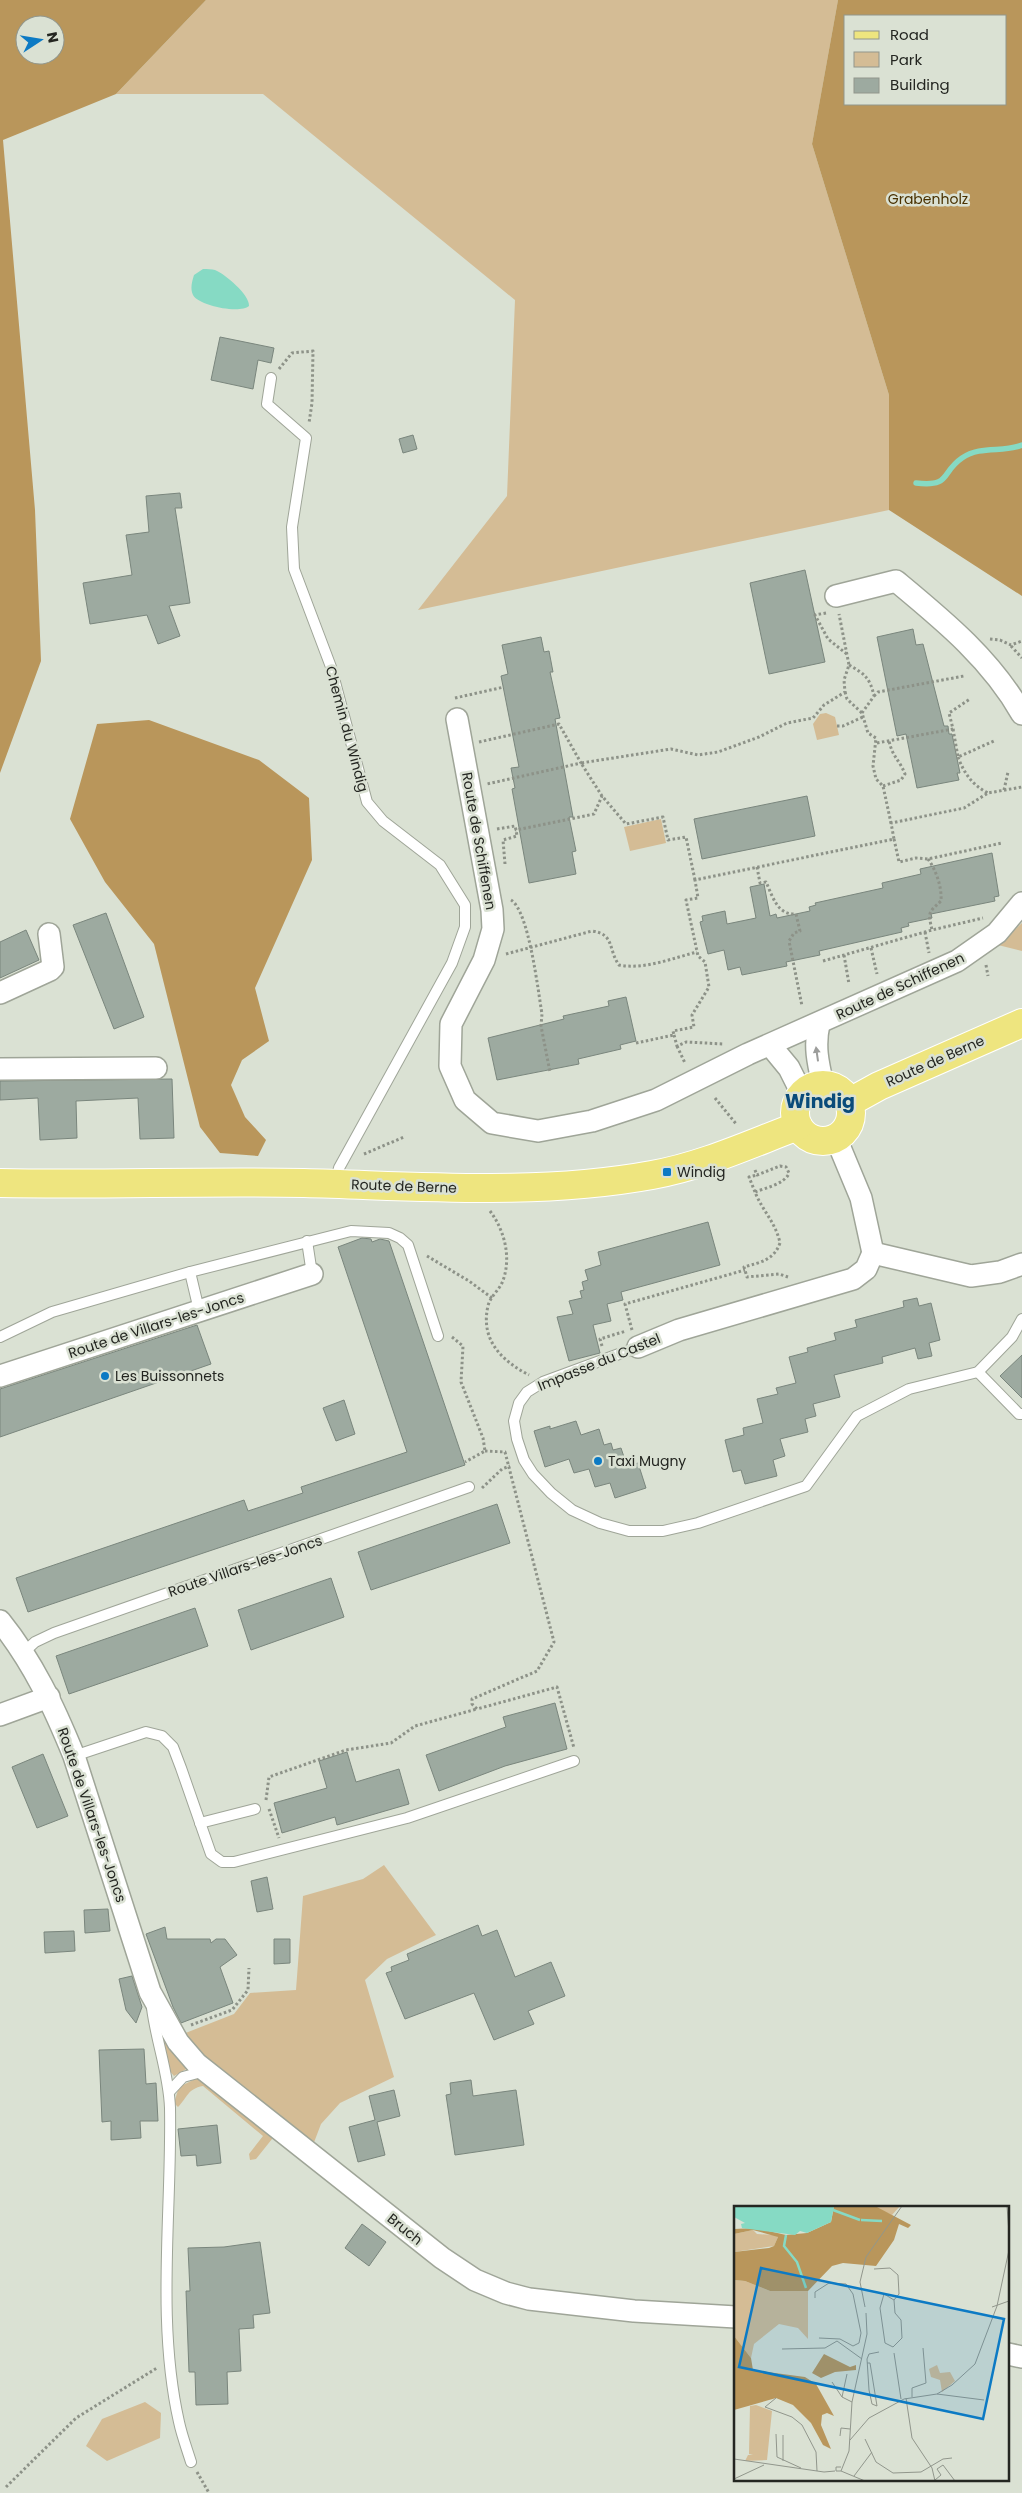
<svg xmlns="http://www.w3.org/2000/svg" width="1022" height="2493" font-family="Poppins,sans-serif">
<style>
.green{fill:#d4bc95}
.forest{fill:#b9965b;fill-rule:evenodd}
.water{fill:#86dac4}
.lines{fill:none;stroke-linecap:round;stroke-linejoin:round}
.stream{stroke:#86dac4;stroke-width:5.5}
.building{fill:#9daaa0;stroke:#7a867d}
.service-casing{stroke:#9fa598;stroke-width:12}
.minor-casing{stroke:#9fa598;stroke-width:24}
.primary-casing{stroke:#fff;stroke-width:30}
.path{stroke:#8d9288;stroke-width:3;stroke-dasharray:2.5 2.5;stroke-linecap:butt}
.service{stroke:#fff;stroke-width:10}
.minor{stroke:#fff;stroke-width:21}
.primary{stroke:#eee57f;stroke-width:28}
.oneway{fill:#9c9d9b}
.poi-dot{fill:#0c7ac4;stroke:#dae1d3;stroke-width:2}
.labels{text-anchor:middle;stroke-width:5;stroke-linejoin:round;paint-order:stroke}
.park-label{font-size:14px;fill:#493100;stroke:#dae1d3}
.street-label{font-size:14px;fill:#242621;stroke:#dae1d3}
.poi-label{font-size:14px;fill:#242621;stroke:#dae1d3;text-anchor:start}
.district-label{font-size:19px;font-weight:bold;fill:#094b7a;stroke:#dae1d3}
.inset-river{fill:none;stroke:#86dac4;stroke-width:2.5}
.inset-road{fill:none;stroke:#91968c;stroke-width:1}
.view{fill:#0c7ac4;fill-opacity:0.15;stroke:#0c7ac4;stroke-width:2.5}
.inset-edge{fill:none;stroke:#242621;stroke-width:2.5}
</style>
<rect width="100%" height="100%" fill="#dae1d3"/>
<g class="green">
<path d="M206,0H838L812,144L889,395V510L418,610L507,496L515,300L263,94H116Z"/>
<path d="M826,713L835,717L839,735L817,740L813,724L820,714Z"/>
<path d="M661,819L666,843L630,851L624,827Z"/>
<path d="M1022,923V951L998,945Z"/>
<path d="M384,1865L436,1935L387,1959L365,1980L394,2077L340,2103L321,2124L313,2145L213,2068L183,2034L234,2014L250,1993L296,1990L303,1896L363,1879Z"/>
<path d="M159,2024L188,2068L174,2076L168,2069Z"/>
<path d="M197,2078L206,2079L276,2134L256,2159L250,2160L249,2154L263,2136L203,2086C187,2089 188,2097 178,2107L174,2103L179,2087Z"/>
<path d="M145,2402L161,2413L160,2438L107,2461L86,2446L102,2419Z"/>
</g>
<g class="forest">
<path d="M0,0H206L116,94L3,140L35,510L41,661L0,773ZM25,25H55V55H25Z"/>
<path d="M838,0H1022V596L889,510V395L812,144ZM846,16H1006V104H846Z"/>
<path d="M149,720L259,760L309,798L312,860L255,988L269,1041L242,1060L231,1085L245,1117L266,1140L258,1156L220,1153L200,1127L154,944L105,882L70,819L97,724Z"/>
</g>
<path class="water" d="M203,269C207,269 212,269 215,270C225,274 250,295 249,306C240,314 199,306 193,295C190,288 192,282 194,275Z"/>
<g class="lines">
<path class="stream" d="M916,483C952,487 940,473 962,458C981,445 1003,453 1022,445"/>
</g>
<g class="building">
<path d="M220,337L274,348L271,363L258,360L253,389L211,380Z"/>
<path d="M413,435L417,449L403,453L399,439Z"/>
<path d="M180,493L182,508H175L190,603L169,606L180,636L158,644L147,615L90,624L83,583L132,575L126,535L149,532L146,496Z"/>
<path d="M805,570L825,662L769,674L750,583Z"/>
<path d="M913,629L916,645L923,644L944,726H948L949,734H952L960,773H957L959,780L917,788L906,734L897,736L877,637Z"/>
<path d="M541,637L544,652L549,651L553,672H550L560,718L555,719L573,817H569L576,851L572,852L576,874L529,883L512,789L515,788L511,768L519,767L501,676L508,674L502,645Z"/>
<path d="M807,796L815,836L702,859L694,819Z"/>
<path d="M992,853L999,896L994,897L995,901L931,914L932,918L908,923L909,926L901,928L902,932L819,951L820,955L786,962L787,966L742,975L740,967L728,970L724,950L708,954L700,922L703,921L702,916L725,911L727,924L756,918L750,887L764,884L770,916L776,914L777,918L810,911L809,907L816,905L815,903L883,888L882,883L921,874L920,869Z"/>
<path d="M106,913L144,1017L114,1029L73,925Z"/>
<path d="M26,930L39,960L0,978V942Z"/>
<path d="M626,997L636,1041L620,1045L621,1049L578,1059L579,1064L497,1080L488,1038L564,1019L563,1016L609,1006L608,1001Z"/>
<path d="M172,1079L174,1138L140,1139L138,1098L76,1101L77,1138L40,1140L38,1098L0,1100V1081Z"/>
<path d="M708,1222L720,1265L621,1292L623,1300L607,1304L611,1321L593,1325L600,1353L569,1361L557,1317L573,1314L569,1301L582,1298L580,1291L584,1290L582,1282L588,1280L585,1270L601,1265L598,1252Z"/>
<path d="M362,1238L371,1239L372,1242L380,1239L389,1241L465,1465L28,1612L16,1578L244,1500L248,1511L303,1493L301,1487L407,1452L338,1247Z"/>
<path d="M917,1298L919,1306L931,1303L940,1340L929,1343L932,1356L918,1359L915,1348L882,1357L883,1363L834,1375L840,1397L813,1404L816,1416L805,1419L808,1432L780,1439L785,1456L773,1460L777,1476L745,1484L741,1470L733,1472L725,1440L744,1435L743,1428L763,1423L757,1399L778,1394L776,1388L796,1383L789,1357L808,1352L807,1348L836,1340L834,1333L857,1327L855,1320L904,1307L903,1301Z"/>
<path d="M197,1325L211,1364L0,1437V1389Z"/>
<path d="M1022,1355V1398L1000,1376Z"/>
<path d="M344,1400L355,1434L336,1441L323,1408Z"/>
<path d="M576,1421L581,1435L599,1429L604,1445L611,1443L613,1450L621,1448L627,1466L638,1463L646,1488L615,1498L610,1483L595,1487L589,1469L574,1473L569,1459L545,1467L534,1431L550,1426V1429Z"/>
<path d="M497,1504L510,1543L371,1590L358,1552Z"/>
<path d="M331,1578L344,1617L251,1650L238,1610Z"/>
<path d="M195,1608L208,1646L69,1694L56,1656Z"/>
<path d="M555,1703L567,1749L505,1766L439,1791L426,1755L506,1727L503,1717Z"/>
<path d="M347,1752L356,1782L399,1769L409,1804L337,1825L335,1817L282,1833L274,1803L327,1788L319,1761Z"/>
<path d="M43,1754L68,1816L37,1828L12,1767Z"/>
<path d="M267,1877L273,1909L257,1912L251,1881Z"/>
<path d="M108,1909L110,1931L85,1933L84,1910Z"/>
<path d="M478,1925L482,1936L497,1930L515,1977L551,1962L565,1996L528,2011L534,2024L494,2040L474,1993L405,2019L386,1973L392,1971L391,1967L409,1960L407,1954Z"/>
<path d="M165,1927L167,1939H210L211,1943L216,1939H225L237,1955L220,1967L233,2003L181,2023L173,2007L146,1934Z"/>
<path d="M74,1931L75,1951L45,1953L44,1932Z"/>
<path d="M274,1939H290V1963L274,1964Z"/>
<path d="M132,1976L142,2007L136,2023L126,2010L119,1979Z"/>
<path d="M144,2049L146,2084L156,2083L158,2121H140L141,2138L111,2140V2121L102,2122L99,2050Z"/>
<path d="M471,2080L473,2096L516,2090L524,2145L455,2155L446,2095L451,2094L450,2083Z"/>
<path d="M394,2090L400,2116L377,2122L385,2155L358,2162L349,2127L375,2120L369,2096Z"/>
<path d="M217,2125L221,2163L197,2166L196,2155L181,2156L178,2129Z"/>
<path d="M362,2224L386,2242L369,2266L345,2248Z"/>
<path d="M260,2242L270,2313L253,2315L254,2328L239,2329L241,2371L227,2372L228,2404L196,2405L195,2372H189L186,2291H190L188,2248L224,2247Z"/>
</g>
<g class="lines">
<defs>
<g id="service">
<path d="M271,378L267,404L306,438L292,527L294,569L331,667L367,802L383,821L440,865L465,905V927L452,963L339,1168L335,1183"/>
<path d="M307,1241L312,1274"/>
<path d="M190,1272L199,1310"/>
<path d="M0,1337L52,1312L190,1272L351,1231L389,1233L400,1238L408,1245L438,1336"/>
<path d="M638,1347L543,1382L527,1392L519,1403L514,1421L517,1439L524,1460L533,1474L551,1493L572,1510L600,1523L629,1531H663L698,1523L806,1486L857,1416L909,1389L978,1372L1012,1337L1022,1319"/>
<path d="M978,1372L1019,1414H1022"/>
<path d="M24,1652L35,1642L54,1633L469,1487"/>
<path d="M74,1756L146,1732L162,1736L173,1747L181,1768L211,1854L222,1862H234L407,1818L574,1761"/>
<path d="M200,1823L255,1809"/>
<path d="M152,2008C156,2041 169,2074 170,2108C172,2212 156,2320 179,2422C182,2436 187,2449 191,2462"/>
<path d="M169,2092L183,2077L205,2071"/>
</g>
<g id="minor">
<path d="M836,596L896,581C943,620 991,659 1022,714"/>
<path d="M457,719L492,910L493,929L484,960L451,1024L450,1066L465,1100L492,1123L538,1131L592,1121L656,1100L748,1054L957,961L997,933L1022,903"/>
<path d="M0,993L50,970L53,967L49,934"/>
<path d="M819,1024C814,1046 818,1063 823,1085"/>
<path d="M770,1045L789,1068L802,1094"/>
<path d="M0,1069L156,1068"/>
<path d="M836,1138L861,1198L873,1253"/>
<path d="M638,1347L679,1330L853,1279L866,1269L873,1253L971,1276L1000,1272L1022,1264"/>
<path d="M0,1376L312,1274"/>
<path d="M0,1621C33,1662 54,1707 74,1756L150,1992L178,2042L197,2064L442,2258L475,2280L506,2293L529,2299L634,2311L736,2317"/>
<path d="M0,1715L49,1697"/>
<path d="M1008,2354L1022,2357"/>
</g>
<g id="primary">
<circle cx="823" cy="1113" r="28"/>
<path d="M850,1102L879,1086L1022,1023"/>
<path d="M0,1183C101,1185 203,1181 304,1183C421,1186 537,1196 652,1175C703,1166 750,1144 798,1126"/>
</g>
</defs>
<use href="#service" class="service-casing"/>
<use href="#minor" class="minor-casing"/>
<use href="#primary" class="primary-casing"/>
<g class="path">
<path d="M279,369L292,353L313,351L312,403L309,423"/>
<path d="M826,613L815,615L828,639L848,655"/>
<path d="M990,639L1000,640L1011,645L1022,641"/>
<path d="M1011,646L1022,658"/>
<path d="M849,665C865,674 870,678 874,696L862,713L868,733L876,738L873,766L876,779L883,786L891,823"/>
<path d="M845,692L847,699L862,713"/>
<path d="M874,696L878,692L964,676"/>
<path d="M455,698L504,687"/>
<path d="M837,726H843L863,717"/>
<path d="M953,729L958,757L994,741"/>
<path d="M479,742L559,724L581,763L487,784"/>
<path d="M877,743L953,729L949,713L970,699"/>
<path d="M958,757C964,773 972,785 988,793"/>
<path d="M883,786L901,780L905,774C899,759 893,758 889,741"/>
<path d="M1004,790L1008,772"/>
<path d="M497,829L515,826L516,830L594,814L602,796"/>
<path d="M894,839L899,862L916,858L928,859L1002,843"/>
<path d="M928,859C936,870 942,887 941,901C928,913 928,912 932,930"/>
<path d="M505,864L503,840L517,836L516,830"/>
<path d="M757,867L760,883L766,882C773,897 777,915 796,914L800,931L794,933L789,941L802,1006"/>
<path d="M695,880L686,837L668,840L663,817L626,824L602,796L581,763L671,749L698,755L718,752L759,737L787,723L813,718L824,705L845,692L844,680L849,665L839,614"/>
<path d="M511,900C529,911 538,991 542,1014L541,1026L550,1072"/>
<path d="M925,932L929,953"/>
<path d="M871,948L877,974"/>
<path d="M506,954L592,931C615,934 608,950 619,965C644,970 673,958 697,952"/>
<path d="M844,955L849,984"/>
<path d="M823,961L932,930L983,918"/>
<path d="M986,965L988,976"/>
<path d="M674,1035L677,1046L686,1042L724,1044"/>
<path d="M636,1043L674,1035L673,1031L694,1027L692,1015L709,987L705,962L698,956L686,900L698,898L695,880L894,839L891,823L964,808L988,793L1022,787"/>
<path d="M677,1046L685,1063"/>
<path d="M715,1098L737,1125"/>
<path d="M364,1154L404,1137"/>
<path d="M755,1170L757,1175L780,1166L786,1167L789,1173C785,1184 765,1188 755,1192C762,1210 776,1223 780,1243C774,1260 761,1262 744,1267L747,1277L779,1274L788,1277"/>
<path d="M755,1192L749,1177L757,1175"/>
<path d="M490,1211C505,1231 512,1259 502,1283C498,1291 490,1297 488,1306C480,1340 502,1361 529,1375"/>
<path d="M427,1256L469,1281L492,1298"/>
<path d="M632,1330L625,1304L745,1270"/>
<path d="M452,1337L463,1346L461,1382L483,1438L485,1451L465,1462"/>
<path d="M602,1346L600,1339L626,1331"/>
<path d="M485,1451L505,1452L554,1642L537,1671L472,1699V1704L477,1709L557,1687L574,1748"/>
<path d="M482,1488L502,1469L510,1466"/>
<path d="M266,1800L269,1777L346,1750L391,1743L415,1726L477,1709"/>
<path d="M269,1809L279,1838"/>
<path d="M191,2025L232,2010L248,1990L249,1968"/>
<path d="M197,2472L209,2493"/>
<path d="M6,2487L76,2418L157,2368"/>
</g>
<use href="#service" class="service"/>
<use href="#minor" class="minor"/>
<use href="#primary" class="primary"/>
</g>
<defs><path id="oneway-solid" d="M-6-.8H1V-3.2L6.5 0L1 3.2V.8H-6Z" transform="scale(1.25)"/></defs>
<use class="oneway" href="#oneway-solid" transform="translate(817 1054) rotate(-98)"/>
<g class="poi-dot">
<rect x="662" y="1167" width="10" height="10" rx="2.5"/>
<circle cx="105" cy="1376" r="5"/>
<circle cx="598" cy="1461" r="5"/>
</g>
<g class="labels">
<g class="park-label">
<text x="928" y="204">Grabenholz</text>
</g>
<g class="street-label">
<text transform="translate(347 729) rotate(75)" y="5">Chemin du Windig</text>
<text transform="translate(479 841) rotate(80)" y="5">Route de Schiffenen</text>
<text transform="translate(900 986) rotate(-25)" y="5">Route de Schiffenen</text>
<text transform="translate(935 1061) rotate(-24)" y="5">Route de Berne</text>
<text transform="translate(404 1186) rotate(2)" y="5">Route de Berne</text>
<text transform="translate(156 1325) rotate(-18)" y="5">Route de Villars-les-Joncs</text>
<text transform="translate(599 1362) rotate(-22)" y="5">Impasse du Castel</text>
<text transform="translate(245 1566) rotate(-19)" y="5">Route Villars-les-Joncs</text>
<text transform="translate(92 1815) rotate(71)" y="5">Route de Villars-les-Joncs</text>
<text transform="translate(405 2229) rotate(39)" y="5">Bruch</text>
</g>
<g class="poi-label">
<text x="677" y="1177">Windig</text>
<text x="115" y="1381">Les Buissonnets</text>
<text x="608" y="1466">Taxi Mugny</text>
</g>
<g class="district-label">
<text x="820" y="1108">Windig</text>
</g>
</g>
<g transform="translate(734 2206)">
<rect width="275" height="275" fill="#dae1d3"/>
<path d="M166,0L158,9L140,1L141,0ZM19,24L23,28L41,29L44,31L40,40L0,46V28ZM0,74L11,75L36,85H74V133L64,122L45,118L20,138L17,152L0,130ZM203,159L206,167L216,166L221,175L208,186L206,174L197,171L195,163ZM22,199L38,205L33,254L11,255L14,249H19L15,248L16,200Z" fill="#d4bc95"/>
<path d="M100,0H141L177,19L174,22L165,18L160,34L142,60L109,57L98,60L74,85H36L11,75L0,74V46L35,42L40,40L44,31L19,24L0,28V23L21,22L52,29L73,27L97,16ZM0,130L17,152L19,164L71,171L82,178L100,210L93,207L88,209L87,219L97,243L89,239L77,217L59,199L42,192L0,204ZM90,148L116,161L122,159V164L101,166L87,172L78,167Z" fill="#b9965b"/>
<path d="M0,0H100L97,16L73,27L66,25L61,29L8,22L7,18L11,17L0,11Z" fill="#86dac4"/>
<path class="inset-river" d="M99,4L126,14M127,14L148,15M52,29L50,40L63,56L72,82"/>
<path class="inset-road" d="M273,0L275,27M140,63L156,62L164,69L165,88L160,94M150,88L160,94L161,107L167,114L168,132L159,141L151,137L146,102ZM81,92V86L95,77L112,78L119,88L127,127L125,137L119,140L106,133L85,132M131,101L126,76L132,51L168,0M258,101L275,95M48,143L91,142L103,135L128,153M160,147L167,193M133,157H136L143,200M113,168L108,191L118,196M98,176L108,191M203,188L218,179L241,158L263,100L275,44M178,191V182L192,177L189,142M42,192L31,201L58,211L68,219L82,246L83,265M172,192L178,232L198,262L201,275M143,200L138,198L135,184L133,153L135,148L145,146M42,228L43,251L67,262M49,229V255M106,230L107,222L116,223M131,233L142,256L159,267L187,266L209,253L218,252M116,234L135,212L170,193L203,188L250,194M0,253L90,266L101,265M107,261H102V265H107L115,245L118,196L133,128L132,107M107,265L131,275M120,270L138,246M0,273L30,259M201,274L207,269L203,263L209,259L221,275"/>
<path class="view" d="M27,62L270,113L249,213L5,161Z"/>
<rect width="275" height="275" class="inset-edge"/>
</g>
<rect x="844" y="15" width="162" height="90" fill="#dae1d3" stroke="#91968c"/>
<rect x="854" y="31" width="25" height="8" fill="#eee57f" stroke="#91968c"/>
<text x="890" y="40" font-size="15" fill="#242621">Road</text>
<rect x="854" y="52" width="25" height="15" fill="#d4bc95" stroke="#91968c"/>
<text x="890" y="65" font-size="15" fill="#242621">Park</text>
<rect x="854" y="78" width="25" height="15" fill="#9daaa0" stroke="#91968c"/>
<text x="890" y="90" font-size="15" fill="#242621">Building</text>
<g transform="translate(40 40) rotate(78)"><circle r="24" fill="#dae1d3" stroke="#91968c"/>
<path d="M0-4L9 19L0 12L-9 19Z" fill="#0c7ac4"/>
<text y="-8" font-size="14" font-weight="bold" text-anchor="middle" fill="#242621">N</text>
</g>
</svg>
